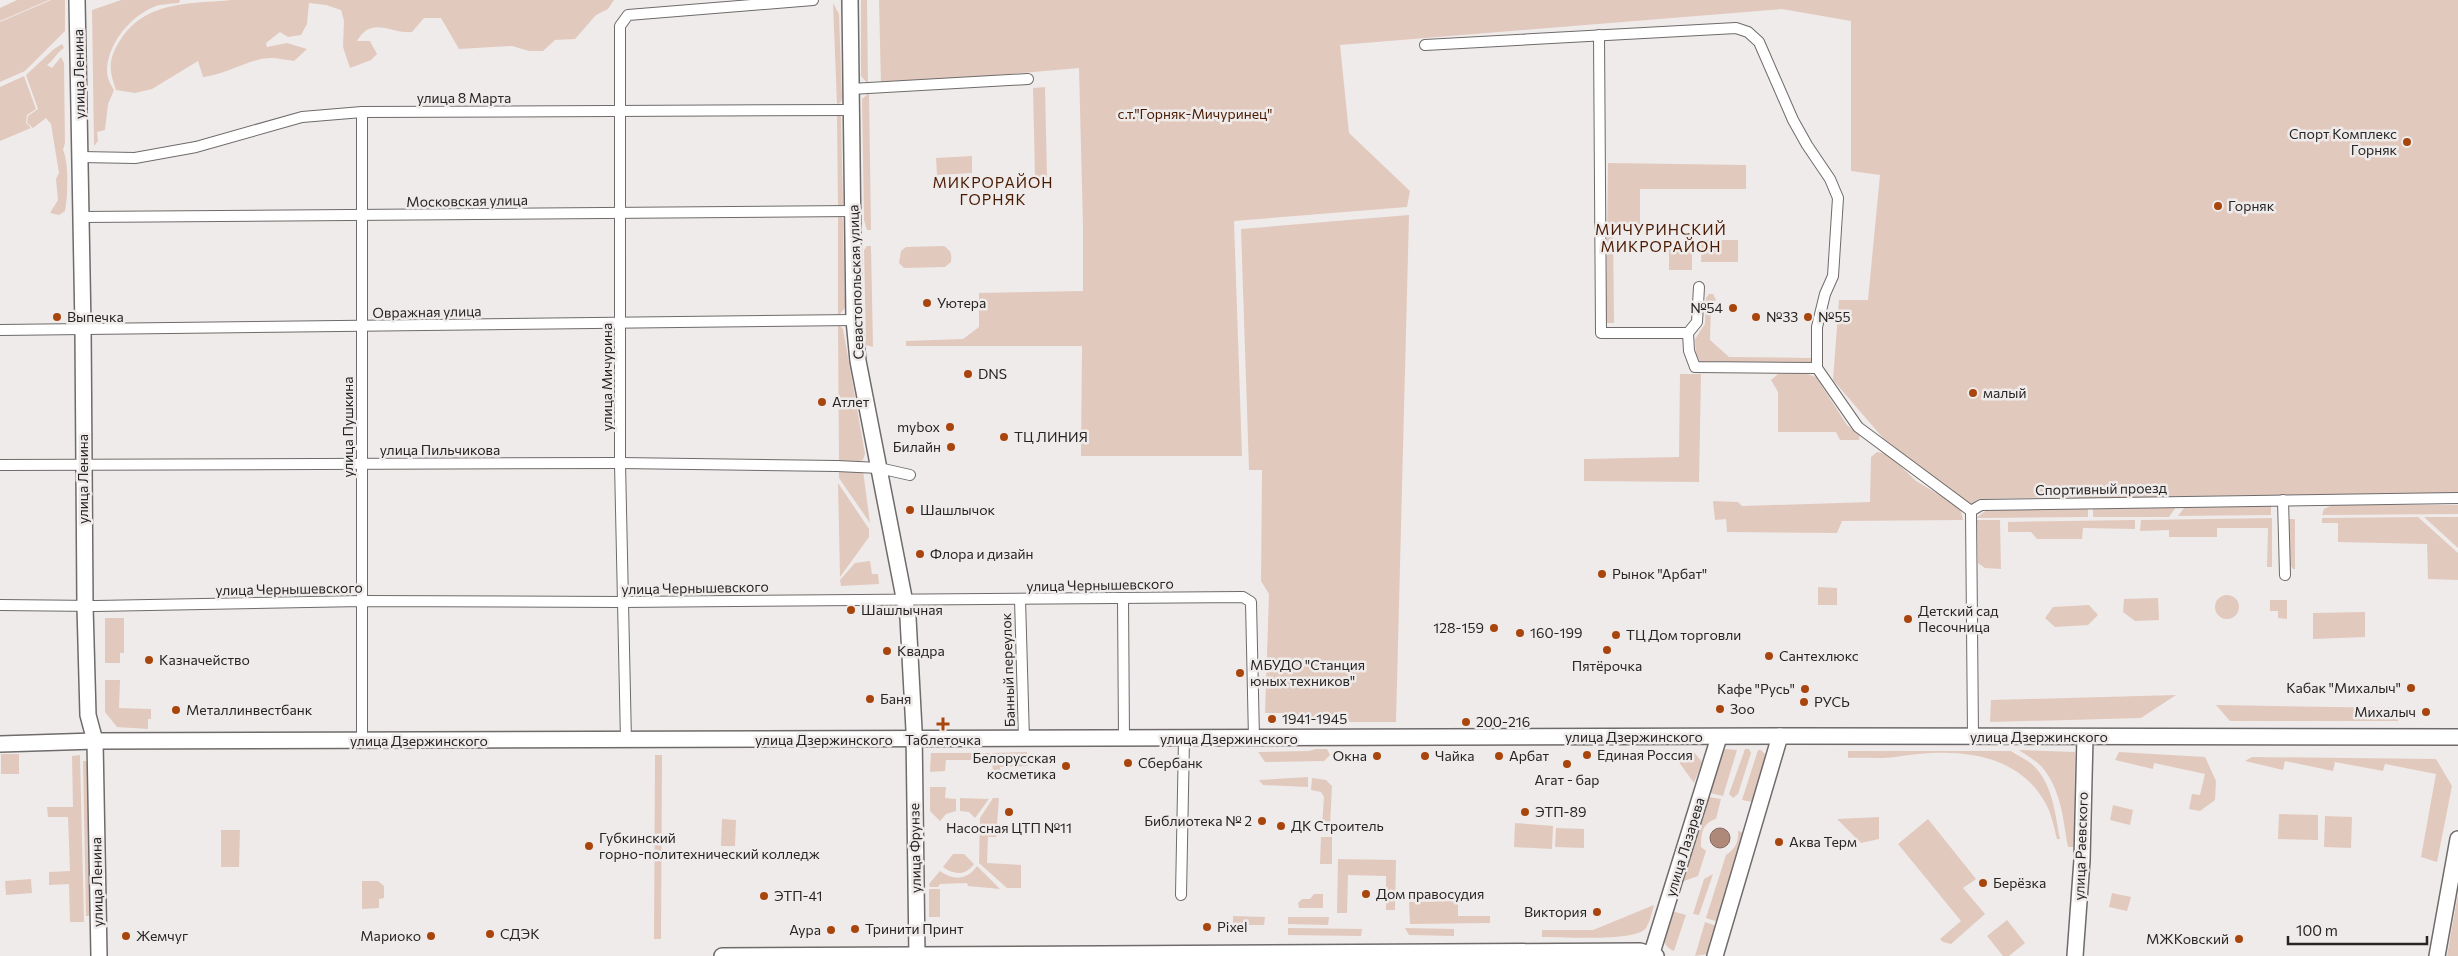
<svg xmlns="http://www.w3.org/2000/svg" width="2458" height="956" font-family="Commissioner,sans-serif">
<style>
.green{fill:#e2c9be}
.water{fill:#ae8878;stroke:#856a5f}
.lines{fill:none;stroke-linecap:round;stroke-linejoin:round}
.street-casing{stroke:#6e6b6a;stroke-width:12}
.secondary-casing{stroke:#6e6b6a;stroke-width:18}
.street{stroke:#fff;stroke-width:10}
.secondary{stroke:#fff;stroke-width:15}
.poi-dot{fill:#a8450c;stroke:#efebea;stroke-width:2}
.labels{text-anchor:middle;stroke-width:5;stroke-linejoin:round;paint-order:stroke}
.street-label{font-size:14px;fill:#262524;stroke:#efebea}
.park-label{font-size:14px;fill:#491800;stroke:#efebea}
.poi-label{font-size:14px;fill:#262524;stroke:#efebea;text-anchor:start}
.neighbourhood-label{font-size:15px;letter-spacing:1px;fill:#491a02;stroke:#efebea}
</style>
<rect width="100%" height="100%" fill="#efebea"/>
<g class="green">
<path d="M17,0H49L0,21V8Z"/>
<path d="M51,0H65V31L25,71L0,82V22Z"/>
<path d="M121,0H180L179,3C171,4 162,4 156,6C130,16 107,44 107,72C107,78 111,85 114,90L108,104L105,130L97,132L98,141L94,146L92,10Z"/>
<path d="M233,0H614L608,9L596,15L575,39L555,40L543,51H529L512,46L459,49L441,18H424L412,32C391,34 372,15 357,41H370L377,54L371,60L350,68L343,47L344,21L341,10L326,5L309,3L307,24L301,35L288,37L280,32L266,43L267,47L287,43L307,49L294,61C286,60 278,58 271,58C250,58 226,75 203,77L198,61L152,89L135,93L116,90C109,71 108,60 119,42C145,0 189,4 233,0Z"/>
<path d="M861,0H867L868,84L861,76Z"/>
<path d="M879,0H2458V493L2190,496L2096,500L2068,497L1978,499L1969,506L1883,438L1833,380L1839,300H1868L1880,175L1851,171V21L1782,9L1340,45L1349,133L1410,191L1407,207L1234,221L1242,456H1081L1082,346H906V341L963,339L979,327V293L1083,291V226L1079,68L881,85Z"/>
<path d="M833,3L839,14L842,98L841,102L837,105Z"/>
<path d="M62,44L64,48C57,52 54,60 47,65L52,68L61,57L64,63L65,143L63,150C69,162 68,197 65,211L59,215L50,213L58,200L56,179L59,173L51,124L46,118L33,128L27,123L28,116L38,109L26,75L54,49Z"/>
<path d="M24,76L36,109L27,115L26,123L31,128L0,141V87Z"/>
<path d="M1045,87L1047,177H1035L1033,88Z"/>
<path d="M869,93L871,230H867L864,220L862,99Z"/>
<path d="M837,113L841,117L843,205L838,209Z"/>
<path d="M972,156V173L937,175L936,158Z"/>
<path d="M1608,163L1746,165V189H1640V228H1613L1614,323H1606Z"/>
<path d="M838,215L842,217L843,221L845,308L838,316Z"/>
<path d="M1409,215L1396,722H1283V713H1265L1269,594L1261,581L1262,470H1249L1241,229Z"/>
<path d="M1702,240H1738V262H1701Z"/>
<rect x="1669" y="244" width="23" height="26"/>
<path d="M867,246H871L873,347L866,345L864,250Z"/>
<path d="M944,246C951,251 952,254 951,262L945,267L904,268L899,263L901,251L906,247Z"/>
<path d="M1709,294H1713L1716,300L1711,305L1710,340L1729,357L1812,358L1813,364L1700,362L1696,358L1695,339L1705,324L1706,298Z"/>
<path d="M838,324L843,329L865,454L863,460L855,463H839Z"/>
<path d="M1680,374H1701L1699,482L1584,481V459L1679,457Z"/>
<path d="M1778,374H1807L1816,377L1847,425L1860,435L1859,440H1840L1836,432H1778V392L1771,380Z"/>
<path d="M1877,452L1888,454L1916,481L1960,507L1963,520L1842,521L1837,533L1727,532L1726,519L1715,520L1713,501L1738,502L1742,506L1870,502L1871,457Z"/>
<path d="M839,471H863L870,523L839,478Z"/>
<path d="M838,483L869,529V537L840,577Z"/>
<path d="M2332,505H2458V514L2322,515L2324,509Z"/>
<path d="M2271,506V515L2178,516L2184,508Z"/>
<path d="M2176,507L2169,517H2093V509Z"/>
<path d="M2088,508V517L1976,518L1988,509Z"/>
<path d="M2418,517L2458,553V580L2428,579L2427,544L2338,542V523H2322V518Z"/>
<path d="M2424,517H2458V548Z"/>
<path d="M2272,518V567H2267L2268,528H2217V537H2169V530L2140,531L2141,520Z"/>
<path d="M2288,519H2295V569H2293L2289,563Z"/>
<path d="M1977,520H2000L2001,569L1985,568L1978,563Z"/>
<path d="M2135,520V529L2083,528L2082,539H2037L2031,532H2008V522Z"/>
<path d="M870,561L872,574H878L879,584L841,586L840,580L855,563Z"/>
<path d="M1818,587L1837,588V605H1818Z"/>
<circle cx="2227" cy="607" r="12"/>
<path d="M2158,598L2159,620L2135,621L2123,612L2124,599Z"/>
<path d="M2270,600H2287V619L2278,618V611H2270Z"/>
<path d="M2089,605L2098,615L2088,625L2055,627L2045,618L2053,607Z"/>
<path d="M2365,612V637L2313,639V613Z"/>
<path d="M105,618H124V653H120V663H105Z"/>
<path d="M105,680H120L119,708L151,709V719H148V729L117,727L105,712Z"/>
<path d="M2176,695L2141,718L1990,722L1991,700Z"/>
<path d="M2216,705L2398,708V721H2230Z"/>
<path d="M1316,749H1327L1330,755L1324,761L1265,762L1258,752L1309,751Z"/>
<path d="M1726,749L1737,750L1723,796L1710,793L1723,751Z"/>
<path d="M1745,749H1749L1751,753L1738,794L1733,798L1729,794Z"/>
<path d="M1758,750H1761L1765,754L1766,761L1753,802L1742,800Z"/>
<path d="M2019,750L2075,752L2074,847H2068C2063,819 2061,788 2041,766C2035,760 2026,755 2019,750Z"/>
<path d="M1848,751H2011C2018,756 2028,760 2034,766C2053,785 2055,814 2060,839H2057C2054,828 2052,816 2047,806C2018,749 1950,748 1895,757C1880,759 1863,757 1848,758Z"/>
<path d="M1027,752L1028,766L1000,767V777H993L992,753Z"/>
<path d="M1694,752L1702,762L1694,783L1676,758Z"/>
<path d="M2119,752L2205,757L2216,781L2215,800L2200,811L2189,809L2192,794L2200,795L2205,774L2154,763L2153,769L2115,760Z"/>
<path d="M931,753H990V760H946L945,771L930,772Z"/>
<rect x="1" y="754" width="18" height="20"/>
<path d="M80,755L84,922H70L69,884L49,885V872L70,871L68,817H48L47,807H73L72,756Z"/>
<path d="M655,755H662L661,939H654Z"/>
<path d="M2252,757L2436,759L2452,786L2437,862L2421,857L2436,774L2385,764L2383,771L2335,762L2333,771L2285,761L2283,770L2245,761Z"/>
<path d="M83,761H87L91,916H86Z"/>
<path d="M1308,777V787L1263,785L1259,780Z"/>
<path d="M1312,778L1326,780L1332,786L1330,826L1322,825L1324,797L1321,792L1311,790Z"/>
<path d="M930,787H946L945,798L956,799V811L946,814L940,821L930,811Z"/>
<path d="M1709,797L1721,799L1716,819C1702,823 1701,834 1701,847L1706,851L1698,876L1681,882Z"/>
<path d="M960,798L989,799L975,818L969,812L960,811Z"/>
<path d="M993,798H999L996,837H988L987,863L1021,865V888H1007L979,863L980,818Z"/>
<path d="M2113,805L2133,810L2130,825L2110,820Z"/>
<path d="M2279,814L2318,815V840L2278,839Z"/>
<path d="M2325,816L2352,817L2351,848L2324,847Z"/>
<path d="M1879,817V839L1861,843L1837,819Z"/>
<path d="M722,819L736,820L735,846H721Z"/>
<path d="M1928,819L1976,879L1963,888L1985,914L1951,944L1943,942L1940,939L1961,921L1898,844Z"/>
<path d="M1515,823L1553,826L1552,849L1514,847Z"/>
<path d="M1556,828L1584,829V848L1555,847Z"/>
<path d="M221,830H240L239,867H221Z"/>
<path d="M1738,831L1745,833L1718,922L1706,918L1726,855C1735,849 1739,842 1738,831Z"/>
<path d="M1321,837H1332V864H1320Z"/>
<path d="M953,854H964L974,864C966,876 954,875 943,867Z"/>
<path d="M1338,859L1396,860L1395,910H1386V876L1348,875L1347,913H1337Z"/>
<path d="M977,866L1000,889L968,886L967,883L940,884L938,887H930L929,884L940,871C954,881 967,880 977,866Z"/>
<path d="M1713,874L1699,915L1693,914L1704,879Z"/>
<path d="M31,879L32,893L6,895L5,881Z"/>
<path d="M362,881H378L384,886V898L379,899V908L362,909Z"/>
<rect x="929" y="889" width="11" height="28"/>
<path d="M2112,893L2131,897L2127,911L2109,907Z"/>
<path d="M1314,894H1323V908H1299L1298,903L1302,899H1310Z"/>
<path d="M2458,894V956H2447Z"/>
<path d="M1458,901V916H1490V923L1410,924L1409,902Z"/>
<path d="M1654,905C1652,912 1650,922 1646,928C1637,942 1560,937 1542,937V930H1593Z"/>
<path d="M1672,911L1686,915L1674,951C1656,944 1667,925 1672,911Z"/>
<path d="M1233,916L1265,917L1264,925H1233Z"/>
<path d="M1288,917H1329L1328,925L1288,924Z"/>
<path d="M2007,920L2025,943L2009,956H2003L1987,936Z"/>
<path d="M1705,922L1717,926L1708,954L1695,956Z"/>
<path d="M1288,928L1362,929L1361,936L1288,935Z"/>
<path d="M1405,928L1454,929V936L1409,935Z"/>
</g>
<circle class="water" cx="1720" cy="838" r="10"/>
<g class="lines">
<defs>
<g id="street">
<path d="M1599,35L1601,333H1688L1689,351L1695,367L1817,368"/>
<path d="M1425,45L1736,28L1748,32L1759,42L1793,120L1807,145L1830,179L1838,198L1833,276L1825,294L1817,327V368L1858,427L1971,511"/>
<path d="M851,89L1028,79"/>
<path d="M362,112V741"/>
<path d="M81,157L135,158L196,147L302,117L362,112L852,110"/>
<path d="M81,217L853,211"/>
<path d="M0,330L854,320"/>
<path d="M1688,333L1697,322L1699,287"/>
<path d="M0,465L620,463L837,466L879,468L910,475"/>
<path d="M2283,500L2285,575"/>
<path d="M1020,599L1024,740"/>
<path d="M1123,599L1124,739"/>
<path d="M0,605L96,606L362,601L622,602L1243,597L1251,602L1254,739"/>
<path d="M1973,737L1971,511L1981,505L2458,498"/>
<path d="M626,741L620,463V26L628,15L813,0"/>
<path d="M1181,895L1184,739"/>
</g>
<g id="secondary">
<path d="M77,0L83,328L85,606L88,715L95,741L99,956"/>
<path d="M850,0L854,320L858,361L908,618L914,730L917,956"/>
<path d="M0,744L95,741L1780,736L2458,737"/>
<path d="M722,956L1640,951L1656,956"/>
<path d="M1651,956L1719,737"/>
<path d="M1715,956L1780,736"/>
<path d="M2075,956L2082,860L2085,737"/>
<path d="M2437,956L2458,839"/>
</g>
</defs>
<use href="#street" class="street-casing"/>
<use href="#secondary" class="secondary-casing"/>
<use href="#street" class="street"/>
<use href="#secondary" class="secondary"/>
</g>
<g class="poi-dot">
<circle cx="2407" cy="142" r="5"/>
<circle cx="2218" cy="206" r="5"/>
<circle cx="927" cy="303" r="5"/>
<circle cx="1733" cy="308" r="5"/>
<circle cx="57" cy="317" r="5"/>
<circle cx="1756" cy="317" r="5"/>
<circle cx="1808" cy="317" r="5"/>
<circle cx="968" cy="374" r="5"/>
<circle cx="1973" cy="393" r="5"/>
<circle cx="822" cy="402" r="5"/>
<circle cx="950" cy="427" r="5"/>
<circle cx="1004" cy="437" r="5"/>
<circle cx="951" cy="447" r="5"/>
<circle cx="910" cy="510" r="5"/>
<circle cx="920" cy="554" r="5"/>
<circle cx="1602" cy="574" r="5"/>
<circle cx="851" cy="610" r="5"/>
<circle cx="1908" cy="619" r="5"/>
<circle cx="1494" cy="628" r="5"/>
<circle cx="1520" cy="633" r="5"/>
<circle cx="1616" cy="635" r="5"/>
<circle cx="1607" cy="650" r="5"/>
<circle cx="887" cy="651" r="5"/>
<circle cx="1769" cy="656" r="5"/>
<circle cx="149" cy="660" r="5"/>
<circle cx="1240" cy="673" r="5"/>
<circle cx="2411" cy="688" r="5"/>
<circle cx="1805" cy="689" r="5"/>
<circle cx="870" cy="699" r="5"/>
<circle cx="1804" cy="702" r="5"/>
<circle cx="1720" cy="709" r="5"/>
<circle cx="176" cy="710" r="5"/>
<circle cx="2426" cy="712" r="5"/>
<circle cx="1272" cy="719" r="5"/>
<circle cx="1466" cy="722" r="5"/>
<path d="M940.5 716.5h5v5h5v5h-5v5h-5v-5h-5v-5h5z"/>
<circle cx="1587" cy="755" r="5"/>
<circle cx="1377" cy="756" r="5"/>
<circle cx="1425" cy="756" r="5"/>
<circle cx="1499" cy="756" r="5"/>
<circle cx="1128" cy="763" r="5"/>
<circle cx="1567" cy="764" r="5"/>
<circle cx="1066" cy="766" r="5"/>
<circle cx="1009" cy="812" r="5"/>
<circle cx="1525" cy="812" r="5"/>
<circle cx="1262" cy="821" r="5"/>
<circle cx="1281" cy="826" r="5"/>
<circle cx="1779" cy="842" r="5"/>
<circle cx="589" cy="846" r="5"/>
<circle cx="1983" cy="883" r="5"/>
<circle cx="1366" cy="894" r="5"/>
<circle cx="764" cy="896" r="5"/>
<circle cx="1597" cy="912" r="5"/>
<circle cx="1207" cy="927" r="5"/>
<circle cx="855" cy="929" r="5"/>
<circle cx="831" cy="930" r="5"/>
<circle cx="490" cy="934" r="5"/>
<circle cx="126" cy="936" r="5"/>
<circle cx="431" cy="936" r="5"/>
<circle cx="2239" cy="939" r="5"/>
</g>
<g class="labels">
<g class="street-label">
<text transform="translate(79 74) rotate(-91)" y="5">улица Ленина</text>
<text x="464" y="103">улица 8 Марта</text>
<text transform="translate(467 201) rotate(-1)" y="5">Московская улица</text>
<text transform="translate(856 282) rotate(-92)" y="5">Севастопольская улица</text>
<text transform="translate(427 312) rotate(-1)" y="5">Овражная улица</text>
<text transform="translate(607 377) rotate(-90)" y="5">улица Мичурина</text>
<text transform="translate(348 427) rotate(-90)" y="5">улица Пушкина</text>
<text x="440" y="455">улица Пильчикова</text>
<text transform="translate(83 479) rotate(-90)" y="5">улица Ленина</text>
<text transform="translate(2101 489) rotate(-1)" y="5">Спортивный проезд</text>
<text transform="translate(1100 585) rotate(-1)" y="5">улица Чернышевского</text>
<text transform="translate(695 588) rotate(-1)" y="5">улица Чернышевского</text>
<text transform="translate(289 589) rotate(-1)" y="5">улица Чернышевского</text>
<text transform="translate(1008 670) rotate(-92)" y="5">Банный переулок</text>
<text x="1634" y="742">улица Дзержинского</text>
<text x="2039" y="742">улица Дзержинского</text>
<text x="1229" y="744">улица Дзержинского</text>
<text x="824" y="745">улица Дзержинского</text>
<text x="419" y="746">улица Дзержинского</text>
<text transform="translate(2081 846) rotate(-88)" y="5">улица Раевского</text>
<text transform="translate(1685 847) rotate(-73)" y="5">улица Лазарева</text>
<text transform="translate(915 848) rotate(-91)" y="5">улица Фрунзе</text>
<text transform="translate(97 882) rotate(-91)" y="5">улица Ленина</text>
</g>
<g class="park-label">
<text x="1195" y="119">с.т."Горняк-Мичуринец"</text>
</g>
<g class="poi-label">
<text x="2397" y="139" text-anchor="end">Спорт Комплекс<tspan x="2397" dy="16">Горняк</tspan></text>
<text x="2228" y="211">Горняк</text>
<text x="937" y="308">Уютера</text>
<text x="1723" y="313" text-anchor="end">№54</text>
<text x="67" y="322">Выпечка</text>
<text x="1766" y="322">№33</text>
<text x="1818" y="322">№55</text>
<text x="978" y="379">DNS</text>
<text x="1983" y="398">малый</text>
<text x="832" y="407">Атлет</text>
<text x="940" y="432" text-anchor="end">mybox</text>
<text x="1014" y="442">ТЦ ЛИНИЯ</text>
<text x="941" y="452" text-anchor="end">Билайн</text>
<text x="920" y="515">Шашлычок</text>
<text x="930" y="559">Флора и дизайн</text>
<text x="1612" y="579">Рынок "Арбат"</text>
<text x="861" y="615">Шашлычная</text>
<text x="1918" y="616">Детский сад<tspan x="1918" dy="16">Песочница</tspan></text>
<text x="1484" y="633" text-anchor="end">128-159</text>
<text x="1530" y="638">160-199</text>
<text x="1626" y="640">ТЦ Дом торговли</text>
<text x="897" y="656">Квадра</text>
<text x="1779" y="661">Сантехлюкс</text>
<text x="159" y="665">Казначейство</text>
<text x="1250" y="670">МБУДО "Станция<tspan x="1250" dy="16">юных техников"</tspan></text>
<text x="1607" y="671" text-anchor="middle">Пятёрочка</text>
<text x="2401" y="693" text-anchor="end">Кабак "Михалыч"</text>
<text x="1795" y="694" text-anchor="end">Кафе "Русь"</text>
<text x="880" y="704">Баня</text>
<text x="1814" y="707">РУСЬ</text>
<text x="1730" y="714">Зоо</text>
<text x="186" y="715">Металлинвестбанк</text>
<text x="2416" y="717" text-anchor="end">Михалыч</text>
<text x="1282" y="724">1941-1945</text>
<text x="1476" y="727">200-216</text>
<text x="943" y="745" text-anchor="middle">Таблеточка</text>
<text x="1597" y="760">Единая Россия</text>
<text x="1367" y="761" text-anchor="end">Окна</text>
<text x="1435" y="761">Чайка</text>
<text x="1509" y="761">Арбат</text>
<text x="1056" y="763" text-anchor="end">Белорусская<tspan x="1056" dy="16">косметика</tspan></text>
<text x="1138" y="768">Сбербанк</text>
<text x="1567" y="785" text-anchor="middle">Агат - бар</text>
<text x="1535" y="817">ЭТП-89</text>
<text x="1252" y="826" text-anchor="end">Библиотека № 2</text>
<text x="1291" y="831">ДК Строитель</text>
<text x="1009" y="833" text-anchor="middle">Насосная ЦТП №11</text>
<text x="599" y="843">Губкинский<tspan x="599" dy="16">горно-политехнический колледж</tspan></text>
<text x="1789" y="847">Аква Терм</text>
<text x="1993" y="888">Берёзка</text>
<text x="1376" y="899">Дом правосудия</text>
<text x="774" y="901">ЭТП-41</text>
<text x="1587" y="917" text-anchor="end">Виктория</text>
<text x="1217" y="932">Pixel</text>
<text x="865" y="934">Тринити Принт</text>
<text x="821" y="935" text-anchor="end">Аура</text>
<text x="500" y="939">СДЭК</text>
<text x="136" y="941">Жемчуг</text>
<text x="421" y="941" text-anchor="end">Мариоко</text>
<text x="2229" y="944" text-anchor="end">МЖКовский</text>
</g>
<g class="neighbourhood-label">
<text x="993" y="188">МИКРОРАЙОН<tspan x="993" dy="17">ГОРНЯК</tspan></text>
<text x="1661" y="235">МИЧУРИНСКИЙ<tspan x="1661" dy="17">МИКРОРАЙОН</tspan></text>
</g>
</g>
<path d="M2288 936v8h139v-8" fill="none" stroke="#262524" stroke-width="2.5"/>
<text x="2296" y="936" font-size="15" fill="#262524" stroke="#efebea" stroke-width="4" paint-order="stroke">100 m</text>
</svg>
